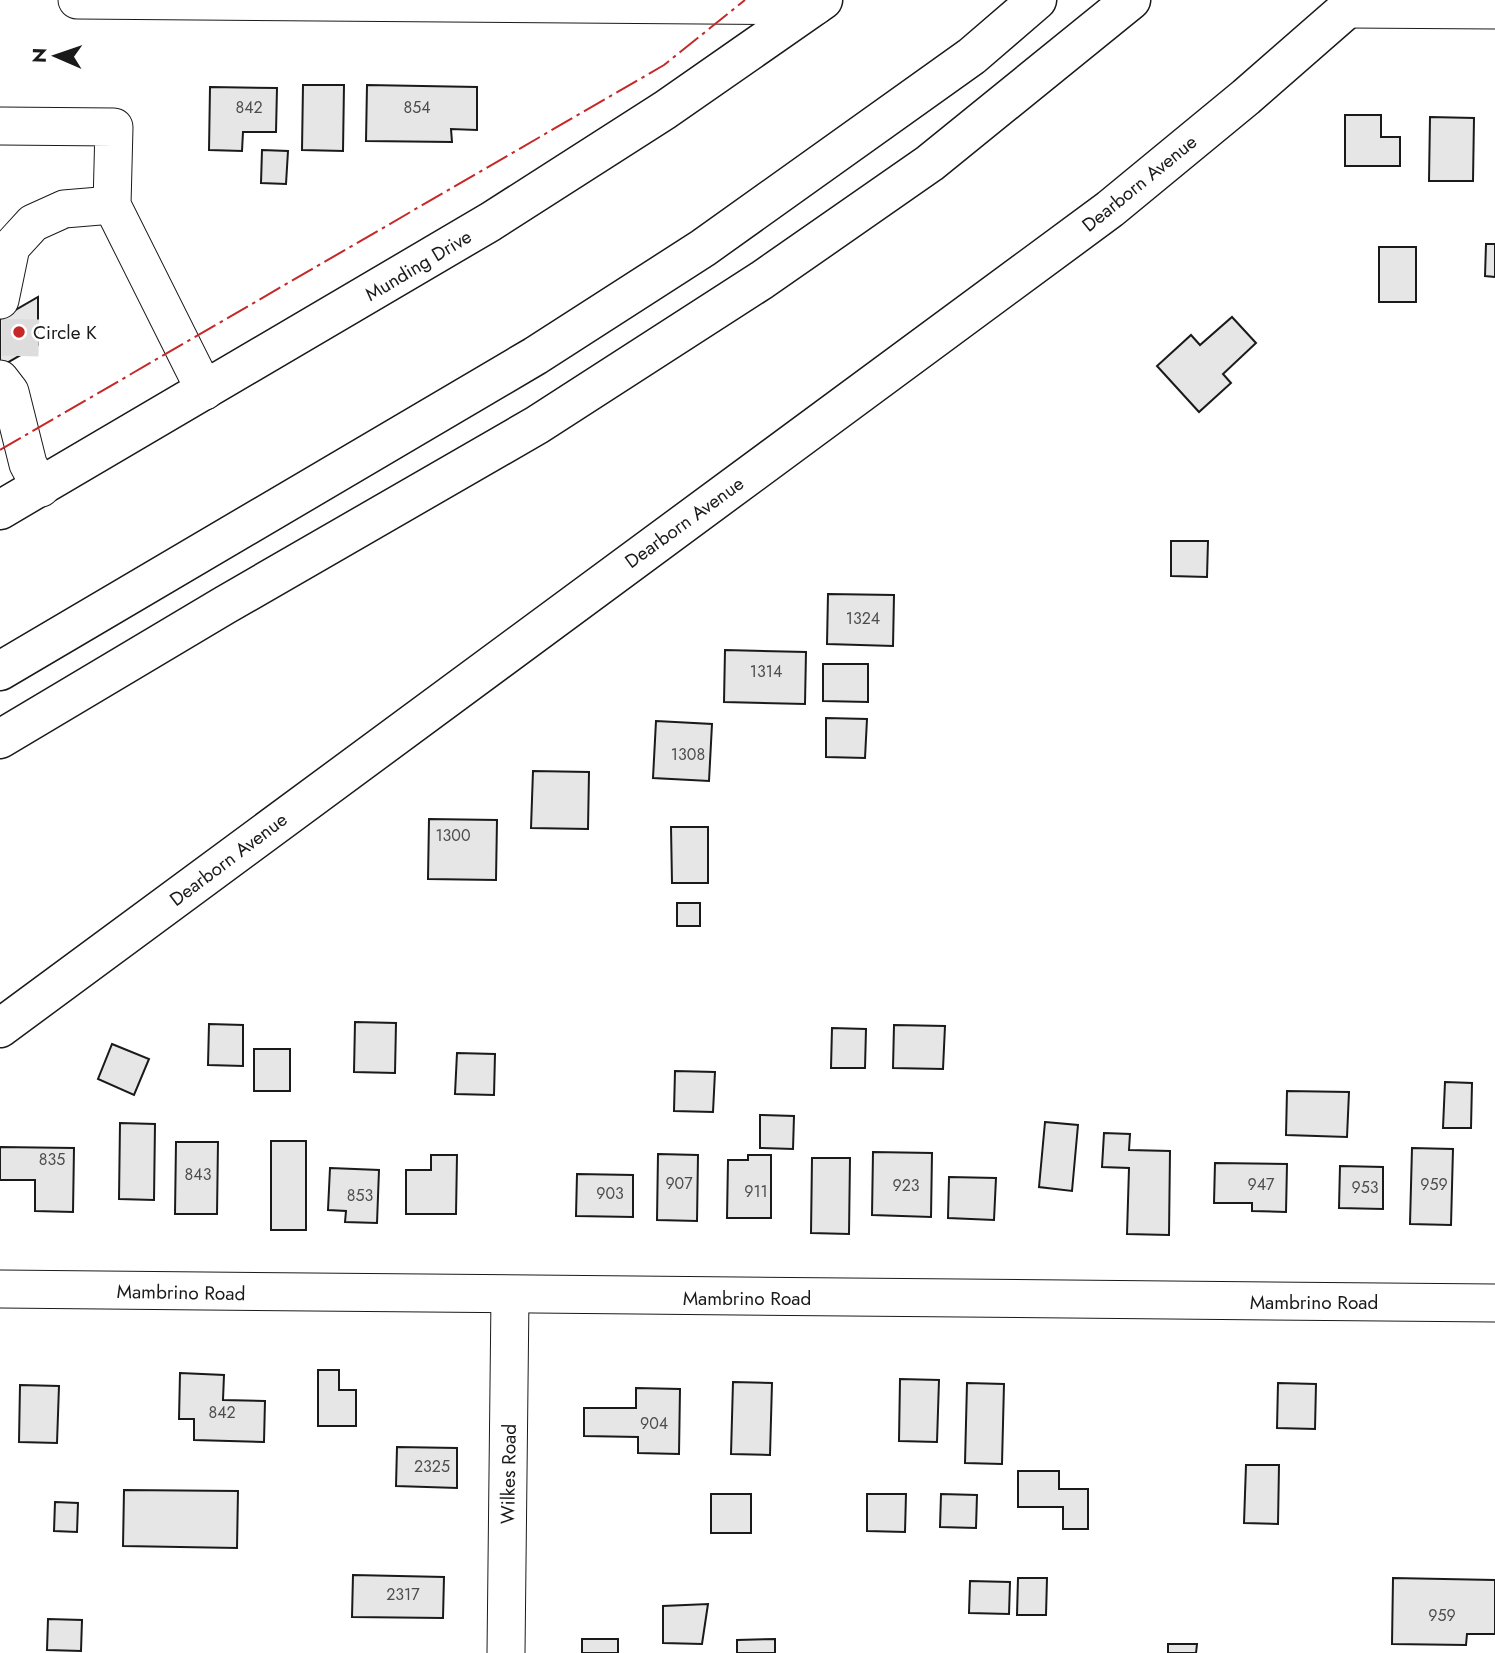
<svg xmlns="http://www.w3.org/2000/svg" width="1495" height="1653" font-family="Jost,sans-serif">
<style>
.building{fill:#e6e6e6;stroke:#1a1a1a;stroke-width:2}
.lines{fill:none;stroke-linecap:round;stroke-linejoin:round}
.minor-tunnel{stroke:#ddd;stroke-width:37;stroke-dasharray:37 18;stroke-linecap:butt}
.minor-casing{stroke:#1a1a1a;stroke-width:39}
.major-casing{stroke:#1a1a1a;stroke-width:41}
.highway-casing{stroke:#1a1a1a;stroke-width:41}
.minor{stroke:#fff;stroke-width:37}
.major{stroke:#fff;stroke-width:38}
.highway{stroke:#fff;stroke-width:38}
.power{stroke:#c62828;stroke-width:2;stroke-dasharray:24 5 3.5 5;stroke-linecap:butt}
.poi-dot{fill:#c62828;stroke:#fff;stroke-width:2.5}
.labels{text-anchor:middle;stroke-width:5;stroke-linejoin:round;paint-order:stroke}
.number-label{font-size:16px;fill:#4d4d4d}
.street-label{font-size:19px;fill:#1a1a1a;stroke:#fff}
.poi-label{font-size:19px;fill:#1a1a1a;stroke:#fff;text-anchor:start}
</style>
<rect width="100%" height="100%" fill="#fff"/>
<g class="building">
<path d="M303,85H344L343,151L302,150Z"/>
<path d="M367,85L477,87V130L451,129L452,142L366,141Z"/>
<path d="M210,87L277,88L276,132H243L242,151L209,150Z"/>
<path d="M1345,115H1381V137H1400V166H1345Z"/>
<path d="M1430,117L1474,118L1473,181H1429Z"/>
<path d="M262,150L288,151L286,184L261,183Z"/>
<path d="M1486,244H1495V277L1485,276Z"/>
<rect x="1379" y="247" width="37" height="55"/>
<path d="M38,297V345L0,367V319Z"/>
<path d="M1232,317L1256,343L1223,374L1231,383L1199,412L1157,366L1191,335L1200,345Z"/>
<path d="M1171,541H1208L1207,577L1171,576Z"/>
<path d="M828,594L894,595L893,646L827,644Z"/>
<path d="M725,650L806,652L805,704L724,702Z"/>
<path d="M823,664H868V702L823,701Z"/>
<path d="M826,718L867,719L865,758L826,757Z"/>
<path d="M656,721L712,724L709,781L653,778Z"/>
<path d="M533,771L589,772L588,829L531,828Z"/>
<path d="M429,819L497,820L496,880L428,879Z"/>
<path d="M671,827H708V883H672Z"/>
<rect x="677" y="903" width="23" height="23"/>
<path d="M355,1022L396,1023L395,1073L354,1072Z"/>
<path d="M209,1024L243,1025V1066L208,1065Z"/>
<path d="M894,1025L945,1026L943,1069L893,1068Z"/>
<path d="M832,1028L866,1029L865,1068H831Z"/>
<path d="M112,1044L149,1059L134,1095L98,1079Z"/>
<rect x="254" y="1049" width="36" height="42"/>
<path d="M457,1053L495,1054L494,1095L455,1094Z"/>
<path d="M675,1071L715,1072L713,1112L674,1111Z"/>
<path d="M1445,1082L1472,1083L1471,1128H1443Z"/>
<path d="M1287,1091L1349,1092L1347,1137L1286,1135Z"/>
<path d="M760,1115L794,1116L793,1149L760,1148Z"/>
<path d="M1045,1122L1078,1125L1072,1191L1039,1187Z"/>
<path d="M120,1123L155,1124L154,1200L119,1199Z"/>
<path d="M1104,1133L1130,1134L1129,1150L1170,1151L1169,1235L1127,1234L1129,1168L1102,1167Z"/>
<rect x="271" y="1141" width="35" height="89"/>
<path d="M176,1142H218L217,1214H175Z"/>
<path d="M0,1147L74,1148L73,1212L35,1211V1180H0Z"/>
<path d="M1412,1148L1453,1149L1451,1225L1410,1224Z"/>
<path d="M873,1152L932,1153L931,1217L872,1215Z"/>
<path d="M658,1154L698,1155L697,1221L657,1220Z"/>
<path d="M431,1155H457L456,1214H406V1170H431Z"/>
<path d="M748,1155H771V1218H727L728,1160H748Z"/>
<path d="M812,1158H850L849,1234L811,1233Z"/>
<path d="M1215,1163L1287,1164L1286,1212L1252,1211V1203H1214Z"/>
<path d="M1340,1166L1383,1167V1209L1339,1208Z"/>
<path d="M330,1168L379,1170L377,1223L345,1222L346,1211L328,1210Z"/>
<path d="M577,1174L633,1175V1217L576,1216Z"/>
<path d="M949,1177L996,1178L994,1220L948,1218Z"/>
<path d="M318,1370H339V1390H356V1426H318Z"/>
<path d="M180,1373L224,1375L223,1400L265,1401L264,1442L194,1440V1419H179Z"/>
<path d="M900,1379L939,1380L937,1442L899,1441Z"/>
<path d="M733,1382L772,1383L770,1455L731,1454Z"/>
<path d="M967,1383L1004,1384L1002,1464L965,1463Z"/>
<path d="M1278,1383L1316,1384L1315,1429L1277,1428Z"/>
<path d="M20,1385L59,1386L57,1443L19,1442Z"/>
<path d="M636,1388L680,1389L679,1454L638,1453V1437L584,1436V1408H636Z"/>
<path d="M397,1447L457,1448V1488L396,1486Z"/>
<path d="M1246,1465H1279L1278,1524L1244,1523Z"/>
<path d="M1018,1471H1059V1489H1088V1529H1063V1507H1018Z"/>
<path d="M124,1490L238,1491L237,1548L123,1546Z"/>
<rect x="711" y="1494" width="40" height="39"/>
<path d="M867,1494H906L905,1532L867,1531Z"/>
<path d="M941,1494L977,1495L976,1528L940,1527Z"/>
<path d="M55,1502L78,1503L77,1532L54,1531Z"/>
<path d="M353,1575L444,1577L443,1618L352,1617Z"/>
<path d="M1018,1578H1047L1046,1615H1017Z"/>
<path d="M1393,1578L1495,1580V1634H1467L1466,1645L1392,1644Z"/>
<path d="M970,1581L1010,1582L1009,1614L969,1613Z"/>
<path d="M708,1604L702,1644L663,1643V1606Z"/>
<path d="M48,1619L82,1620L81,1651L47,1650Z"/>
<rect x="582" y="1639" width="36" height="14"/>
<path d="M775,1639V1653H737V1640Z"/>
<path d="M1168,1644H1197L1196,1653H1168Z"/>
</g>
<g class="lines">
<path class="minor-tunnel" d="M20,356L21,307"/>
<defs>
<g id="minor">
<path d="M77,0L815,6"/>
<path d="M1347,9L1495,10"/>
<path d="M0,126L114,127L112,205L205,391"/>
<path d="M0,300L11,247L33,223L64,209L112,205"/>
<path d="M0,379L10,392L28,464L41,488"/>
<path d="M0,1289L1495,1303"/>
<path d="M506,1653L510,1296"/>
</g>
<g id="major">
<path d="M0,510L490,222L665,110L823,0"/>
<path d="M0,1028L1110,209L1246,97L1357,0"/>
</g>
<g id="highway">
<path d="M0,671L535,356L703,248L972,56L1037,0"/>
<path d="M0,739L225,605L537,425L762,280L930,163L1131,0"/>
</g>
</defs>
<use href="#minor" class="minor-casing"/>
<use href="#major" class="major-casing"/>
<use href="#highway" class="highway-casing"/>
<use href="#minor" class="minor"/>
<use href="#major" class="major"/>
<use href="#highway" class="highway"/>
<path class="power" d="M0,450L664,65L745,0"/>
</g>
<circle class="poi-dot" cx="19" cy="332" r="7"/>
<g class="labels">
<g class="number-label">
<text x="249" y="113">842</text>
<text x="417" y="113">854</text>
<text x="863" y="624">1324</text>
<text x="766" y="677">1314</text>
<text x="688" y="760">1308</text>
<text x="453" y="841">1300</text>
<text x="52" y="1165">835</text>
<text x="198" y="1180">843</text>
<text x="679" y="1189">907</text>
<text x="1261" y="1190">947</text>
<text x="1434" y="1190">959</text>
<text x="906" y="1191">923</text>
<text x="1365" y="1193">953</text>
<text x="756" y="1197">911</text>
<text x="610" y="1199">903</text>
<text x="360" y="1201">853</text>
<text x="222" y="1418">842</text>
<text x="654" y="1429">904</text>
<text x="432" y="1472">2325</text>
<text x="403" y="1600">2317</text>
<text x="1442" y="1621">959</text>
</g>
<g class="street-label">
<text transform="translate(1139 183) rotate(-39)" y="7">Dearborn Avenue</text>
<text transform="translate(418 265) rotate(-31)" y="7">Munding Drive</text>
<text transform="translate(684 522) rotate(-36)" y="7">Dearborn Avenue</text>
<text transform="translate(228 859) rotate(-37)" y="7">Dearborn Avenue</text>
<text transform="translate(181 1292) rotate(1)" y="7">Mambrino Road</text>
<text x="747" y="1305">Mambrino Road</text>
<text x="1314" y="1309">Mambrino Road</text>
<text transform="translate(508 1474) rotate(-89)" y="7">Wilkes Road</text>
</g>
<g class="poi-label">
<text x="33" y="339">Circle K</text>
</g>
</g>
<g transform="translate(56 56) rotate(272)" stroke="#ffffff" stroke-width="5" paint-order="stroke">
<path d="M0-5L12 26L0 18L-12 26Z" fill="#1a1a1a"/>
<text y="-10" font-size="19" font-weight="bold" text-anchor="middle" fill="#1a1a1a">N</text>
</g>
</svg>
